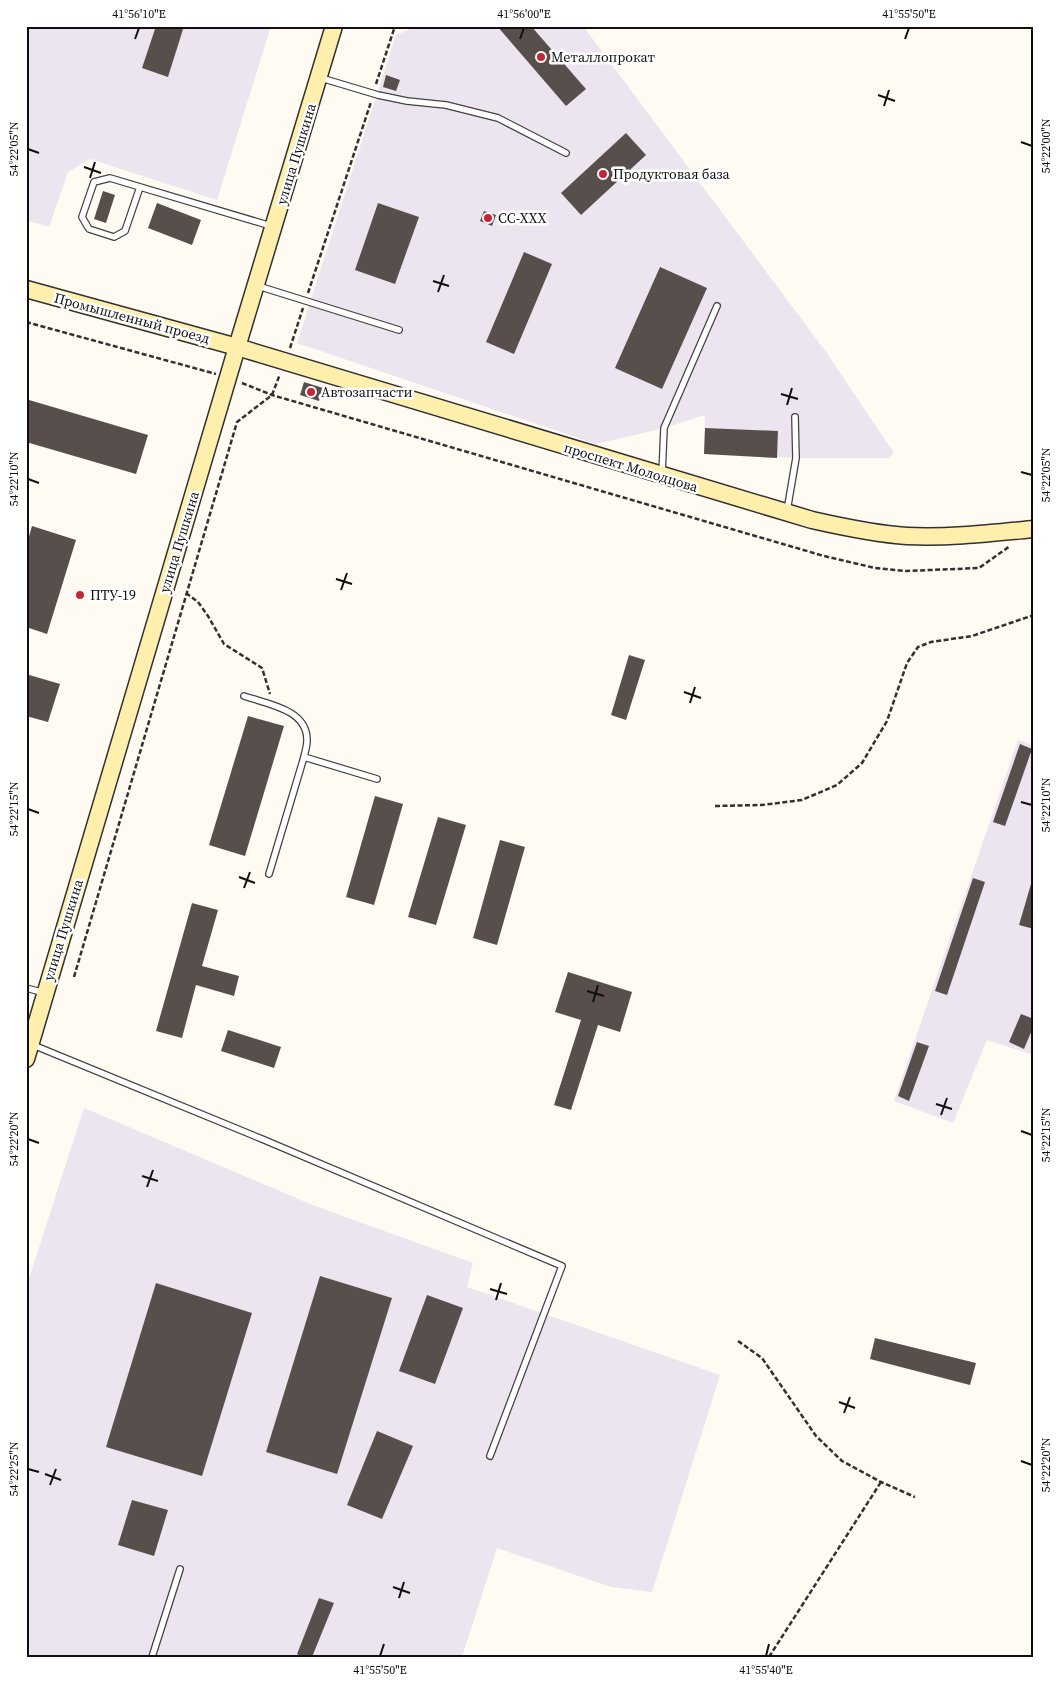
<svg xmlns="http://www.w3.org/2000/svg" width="1060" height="1683" font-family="'Source Serif 4',serif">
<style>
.industrial{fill:#ece4ee}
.building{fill:#584f4c}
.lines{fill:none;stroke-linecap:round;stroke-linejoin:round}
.lane-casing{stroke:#424242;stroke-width:8}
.secondary-casing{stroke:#313131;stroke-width:19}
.path{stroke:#313131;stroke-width:2.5;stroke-dasharray:5 2.5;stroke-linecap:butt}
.lane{stroke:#fff;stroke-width:5.5}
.secondary{stroke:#ffefad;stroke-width:16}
.ticks{fill:none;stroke:#0f0f0f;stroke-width:2}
.poi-dot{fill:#c1263b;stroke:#fff;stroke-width:2}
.labels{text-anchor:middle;stroke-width:5;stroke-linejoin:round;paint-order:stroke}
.poi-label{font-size:14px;fill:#0f0f0f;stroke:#fff;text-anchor:start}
.street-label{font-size:14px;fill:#0f0f0f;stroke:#fff}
.neatline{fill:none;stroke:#0f0f0f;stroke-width:2}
.ticks-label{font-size:12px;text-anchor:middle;fill:#0f0f0f}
</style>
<rect width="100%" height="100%" fill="#fffbf2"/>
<g class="industrial">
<path d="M26,26H271L217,200L90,159L68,172L49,227L26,220Z"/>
<path d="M418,26H583L826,352L894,453L888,458H796L704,454L705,415L664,428L596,444L297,343L396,35Z"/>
<path d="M1018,740L1034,745V1055L987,1040L953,1123L894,1101Z"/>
<path d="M84,1108L315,1206L473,1263L467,1287L720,1375L652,1592L611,1587L497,1548L462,1657H26V1288Z"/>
</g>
<g class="building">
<path d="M156,26H184L168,77L142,68Z"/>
<path d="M497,26H531L586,89L566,106Z"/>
<path d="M386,75L400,80L396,91L383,87Z"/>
<path d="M626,133L646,155L581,215L561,193Z"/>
<path d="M103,191L115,195L106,223L94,219Z"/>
<path d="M157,203L201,220L192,245L148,228Z"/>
<path d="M378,203L419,217L395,284L355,270Z"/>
<path d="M484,211L496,215L492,226L480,221Z"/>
<path d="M524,252L552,264L514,354L486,342Z"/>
<path d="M660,267L707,288L662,389L615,368Z"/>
<path d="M304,382L323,388L319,401L300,395Z"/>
<path d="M29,400L148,435L136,474L26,442V408Z"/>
<path d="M705,428L778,431L777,458L704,454Z"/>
<path d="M32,526L76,540L47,634L26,627V547Z"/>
<path d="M629,655L645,660L626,720L611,715Z"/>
<path d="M26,674L60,684L48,722L26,716Z"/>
<path d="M248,716L284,726L245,856L209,845Z"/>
<path d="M1020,744L1032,749L1005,826L993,822Z"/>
<path d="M375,796L403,804L374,905L346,897Z"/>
<path d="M438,817L466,825L436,925L408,917Z"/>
<path d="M500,840L525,847L497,945L473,938Z"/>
<path d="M973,878L985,882L947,995L935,991Z"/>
<path d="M1031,884H1034V929L1019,925Z"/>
<path d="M192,903L218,910L202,966L239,976L234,996L196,985L182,1038L156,1031Z"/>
<path d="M568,972L632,992L620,1032L598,1025L571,1110L554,1105L581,1020L555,1012Z"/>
<path d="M1021,1014L1034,1019V1025L1024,1049L1009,1042Z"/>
<path d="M228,1030L281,1047L274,1068L221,1051Z"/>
<path d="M917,1042L929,1046L909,1101L898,1096Z"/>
<path d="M320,1276L392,1298L337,1474L266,1452Z"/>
<path d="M156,1283L252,1313L202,1476L106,1447Z"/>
<path d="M427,1295L463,1308L435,1384L399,1371Z"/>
<path d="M875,1338L976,1363L970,1385L870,1359Z"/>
<path d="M377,1431L413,1446L382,1519L347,1505Z"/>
<path d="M132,1500L168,1510L154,1556L118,1545Z"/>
<path d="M319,1598L334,1603L312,1657H302L297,1654Z"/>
</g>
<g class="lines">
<defs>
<g id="lane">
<path d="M321,78L378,95L407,101L446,105L498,118L566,153"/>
<path d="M140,187L125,231L114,237L89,229L82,217L94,182L110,178L271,226"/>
<path d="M258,286L399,330"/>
<path d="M662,474L664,428L717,306"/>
<path d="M787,511L796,458L795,417"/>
<path d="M244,696C267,704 308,709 307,741C307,746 305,752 304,757"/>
<path d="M269,874L304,757L377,779"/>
<path d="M26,988L45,993"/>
<path d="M33,1045L262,1139L562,1266L490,1456"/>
<path d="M152,1657L180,1569"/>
</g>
<g id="secondary">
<path d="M26,289L237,347L812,520C843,527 875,534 907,536C949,538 992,533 1034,529"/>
<path d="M26,1059L237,347L334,26"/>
</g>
</defs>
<use href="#lane" class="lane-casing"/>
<use href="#secondary" class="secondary-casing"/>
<g class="path">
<path d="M376,84L395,26"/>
<path d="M308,293L371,102"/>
<path d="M26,322L216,374"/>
<path d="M290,348L303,308"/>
<path d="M242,383L272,395L824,556L875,568L906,571L979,568L1010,546"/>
<path d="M186,593L198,602L208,616L224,644L262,668L270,694"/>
<path d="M715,806L762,805L802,800L837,785L862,763L887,721L907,663L918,647L931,642L972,636L1034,615"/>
<path d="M74,977L237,422L272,395L280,374"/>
<path d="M738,1341L762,1358L816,1436L842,1461L881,1482L915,1497"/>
<path d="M769,1657L881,1482"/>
</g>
<use href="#lane" class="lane"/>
<use href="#secondary" class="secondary"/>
</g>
<path class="ticks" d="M135,39L139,28M520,39L524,28M905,39L909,28M878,95L895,101M884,106L889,90M1021,142L1032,146M28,149L39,153M84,167L101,173M90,178L95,162M433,281L449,286M438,292L444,275M781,394L798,399M787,405L792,388M1021,472L1032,475M28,479L39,483M336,579L352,584M341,590L347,573M684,692L701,698M690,703L695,687M1021,802L1032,805M28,809L39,813M239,877L255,883M244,888L250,872M587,991L604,996M593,1002L598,985M936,1104L952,1109M941,1115L947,1098M1021,1131L1032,1135M28,1139L39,1143M142,1176L158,1181M147,1187L153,1170M490,1289L507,1294M496,1300L501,1283M839,1402L855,1408M844,1413L850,1397M1021,1461L1032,1465M28,1469L39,1472M45,1474L61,1480M50,1485L56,1469M393,1587L410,1593M399,1598L404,1582M380,1656L384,1644M766,1656L769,1644"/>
<g class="poi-dot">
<circle cx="541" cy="57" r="5"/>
<circle cx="603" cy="174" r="5"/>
<circle cx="488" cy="218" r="5"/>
<circle cx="311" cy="392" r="5"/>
<circle cx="80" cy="595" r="5"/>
</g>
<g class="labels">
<g class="poi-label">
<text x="551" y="62">Металлопрокат</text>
<text x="613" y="179">Продуктовая база</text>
<text x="498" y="223">СС-ХХХ</text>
<text x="321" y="397">Автозапчасти</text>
<text x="90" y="600">ПТУ-19</text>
</g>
<g class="street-label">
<text transform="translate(296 154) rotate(-73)" y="5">улица Пушкина</text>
<text transform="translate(132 318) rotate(15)" y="5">Промышленный проезд</text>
<text transform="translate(631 467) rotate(17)" y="5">проспект Молодцова</text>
<text transform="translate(179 542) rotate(-73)" y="5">улица Пушкина</text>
<text transform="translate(63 930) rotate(-73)" y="5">улица Пушкина</text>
</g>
</g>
<rect width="1060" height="1683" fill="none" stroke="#ffffff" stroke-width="55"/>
<rect x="28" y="28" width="1004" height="1628" class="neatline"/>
<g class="ticks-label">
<text x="139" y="18">41°56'10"E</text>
<text x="524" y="18">41°56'00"E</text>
<text x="909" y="18">41°55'50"E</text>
<text transform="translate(1046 146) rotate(-90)" y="4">54°22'00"N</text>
<text transform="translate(14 149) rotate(-90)" y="4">54°22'05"N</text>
<text transform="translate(1046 475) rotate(-90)" y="4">54°22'05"N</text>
<text transform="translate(14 479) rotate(-90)" y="4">54°22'10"N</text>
<text transform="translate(1046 805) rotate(-90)" y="4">54°22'10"N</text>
<text transform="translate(14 809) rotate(-90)" y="4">54°22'15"N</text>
<text transform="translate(1046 1135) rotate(-90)" y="4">54°22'15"N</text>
<text transform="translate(14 1139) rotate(-90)" y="4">54°22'20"N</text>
<text transform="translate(1046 1465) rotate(-90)" y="4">54°22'20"N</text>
<text transform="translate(14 1469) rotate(-90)" y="4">54°22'25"N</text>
<text x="380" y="1674">41°55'50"E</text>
<text x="766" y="1674">41°55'40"E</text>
</g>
</svg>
